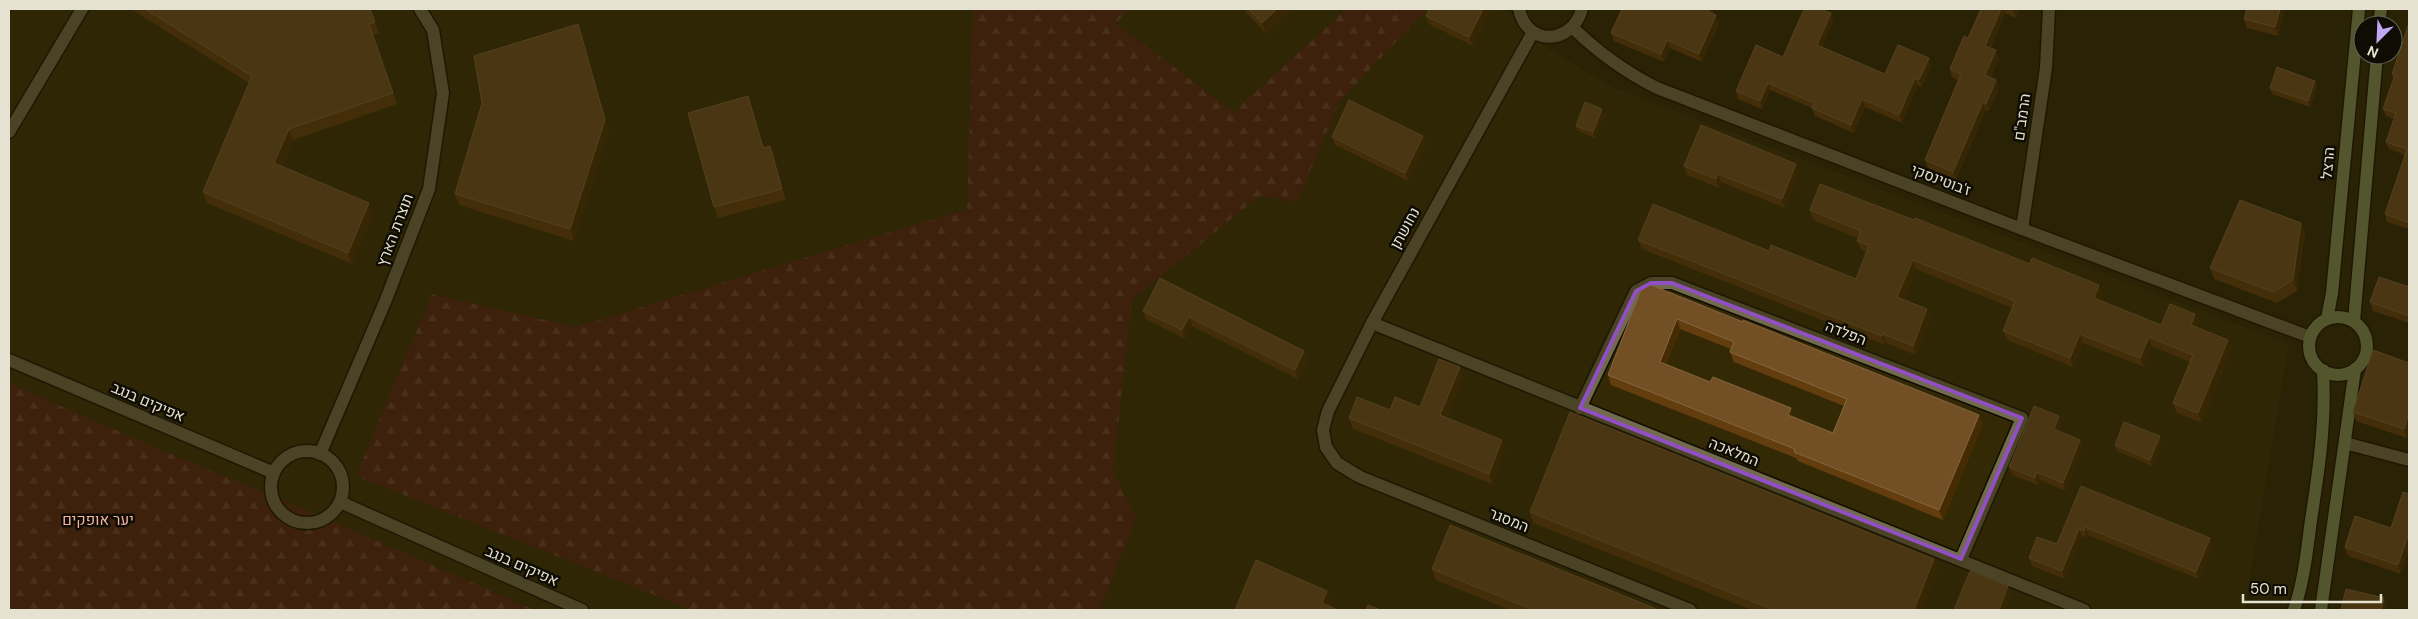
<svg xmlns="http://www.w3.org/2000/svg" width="2418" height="619" font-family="'DM Sans',Heebo,sans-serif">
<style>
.built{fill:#332a05}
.forest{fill:url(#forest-firs)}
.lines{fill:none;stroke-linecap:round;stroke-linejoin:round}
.minor-casing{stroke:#110b00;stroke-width:15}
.major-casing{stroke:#110b00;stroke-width:15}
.minor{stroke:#716a4d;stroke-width:12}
.major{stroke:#86965d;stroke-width:12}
.wall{fill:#643d0f;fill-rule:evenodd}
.shaded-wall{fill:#462b02}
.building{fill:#724f24;stroke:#84663f;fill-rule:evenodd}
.marked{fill:none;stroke:#9050c3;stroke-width:4;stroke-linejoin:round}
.labels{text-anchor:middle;stroke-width:5;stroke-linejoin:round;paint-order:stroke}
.street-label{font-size:15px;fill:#e6e2d2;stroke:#0e0c03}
.park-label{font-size:15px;fill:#f5b2a4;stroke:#0e0c03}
</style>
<defs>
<pattern id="forest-firs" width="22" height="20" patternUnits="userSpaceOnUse" patternTransform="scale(1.25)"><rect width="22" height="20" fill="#542016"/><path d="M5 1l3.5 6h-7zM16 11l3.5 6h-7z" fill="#6d4037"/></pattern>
</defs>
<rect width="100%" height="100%" fill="#292206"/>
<path class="built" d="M9,9H1508L1542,45L1612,87L2289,344L2245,610H495L9,406Z"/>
<g class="forest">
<path d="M973,9H1129L1116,24L1234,112L1346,9H1427L1340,101L1297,202L1259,196L1132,300L1113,471L1136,518L1100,610H692L356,476L432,294L576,327L967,209Z"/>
<path d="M9,383L154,447L281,499L535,610H9Z"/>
</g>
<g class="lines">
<defs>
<g id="minor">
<path d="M1519,9C1527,47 1572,45 1582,9"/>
<path d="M1573,28C1599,53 1625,72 1657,88L2022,229L2310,337"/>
<path d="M1533,32L1372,323L1328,411L1323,430L1326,447L1337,463L1360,477L1690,610"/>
<path d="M9,132L82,9"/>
<path d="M2022,229L2046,68L2049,9"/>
<path d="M1372,323L2084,610"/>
<path d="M9,360L274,473"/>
<path d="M1580,408L1636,291L1651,283H1672L2022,418L1961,559"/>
<path d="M2345,443L2409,460"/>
<circle cx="307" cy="487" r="36"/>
<path d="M320,454L385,302L429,189L443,93L433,30L420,9"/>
<path d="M340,502L582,610"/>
</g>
<g id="major">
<path d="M2379,25L2381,9"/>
<circle cx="2338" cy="346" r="29"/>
<path d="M2327,319L2332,293L2359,9"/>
<path d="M2354,321L2377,55"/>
<path d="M2294,610C2304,581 2307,550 2311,520C2319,469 2326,421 2323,370"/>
<path d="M2321,610L2355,369"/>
</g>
</defs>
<use href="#minor" class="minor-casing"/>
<use href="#major" class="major-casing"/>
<use href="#minor" class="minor"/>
<use href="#major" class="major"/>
</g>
<g class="wall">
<path d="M131,9H370L379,33L373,35L397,104L293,140L282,166L373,214L352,264L207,203L203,192L249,83Z"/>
<path d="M1243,9H1293L1266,34Z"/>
<path d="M1622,9H1715L1713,14L1716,15L1719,24L1702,62L1670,48L1664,62L1614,41L1611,33Z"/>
<path d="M1981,9H2020L2016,18L2005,13L1991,48L1999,58L1991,77L1996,80L1999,88L1989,111L1986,110L1956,180L1928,168L1925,160L1958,80L1952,77L1950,69L1968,38Z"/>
<path d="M2247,9H2285L2278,36L2247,28L2244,19Z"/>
<path d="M1490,10L1473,46L1429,24L1426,16Z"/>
<path d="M1831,13L1833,21L1822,47L1885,74L1931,65L1922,87L1918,85L1902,123L1865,107L1854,133L1815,116L1812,108L1770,90L1762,109L1738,99L1736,91L1783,57Z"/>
<path d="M2409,23V229L2387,222L2385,214L2405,155L2389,149L2386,142L2394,119L2386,116L2383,109L2393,79L2392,74Z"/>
<path d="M582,35L609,131L574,241L459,205L455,194Z"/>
<path d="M2315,81L2317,87L2310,107L2272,94L2270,88Z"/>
<path d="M748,96L752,107L764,148L770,146L774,158L786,200L718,218L714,207Z"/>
<path d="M1604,115L1595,138L1578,131L1576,126Z"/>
<path d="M1423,136L1426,145L1408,181L1335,145L1332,137Z"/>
<path d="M1684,166L1799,173L1785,208L1721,182L1719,188L1687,175Z"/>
<path d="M1810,210L2030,264L2099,285L2103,294L2100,300L2161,325L2195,314L2199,323L2197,327L2228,340L2231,349L2202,423L2177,413L2173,403L2190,362L2152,346L2144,367L2083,343L2073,367L2007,340L2003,331L2012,308L1916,269L1904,300L1927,309L1931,319L1916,355L1886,343L1885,345L1642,249L1638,240L1769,251L1856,279L1867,252L1861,250L1857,241L1858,238L1813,220Z"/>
<path d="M2305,234L2297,291L2277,303L2214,279L2210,268Z"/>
<path d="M1160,278L1304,351L1308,359L1298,379L1192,326L1185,339L1146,319L1143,311Z"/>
<path d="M1643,285L1743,322L1979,415L1982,425L1943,520L1798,461L1796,458L1611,385L1608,375ZM1680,329L1731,349L1730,352L1734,362L1844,406L1833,433L1666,364Z"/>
<path d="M2409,287V323L2373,311L2370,302Z"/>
<path d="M2409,363L2407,438L2356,421L2353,412Z"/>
<path d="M1460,367L1463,377L1447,418L1506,450L1492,484L1353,429L1349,418L1390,410L1420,407Z"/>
<path d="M2062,424L2059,431L2080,440L2083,448L2065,491L2040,480L2038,485L2012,475L2009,467Z"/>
<path d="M2162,442L2152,466L2117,451L2115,445Z"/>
<path d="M2081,486L2213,545L2199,579L2088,535L2087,538L2082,536L2065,579L2032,566L2029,558L2057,544Z"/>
<path d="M1530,512L1934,559L1938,570L1922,610H1752L1533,523Z"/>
<path d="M2391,528L2401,574L2348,556L2345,547Z"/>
<path d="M1432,569L1659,610H1510L1436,580Z"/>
</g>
<g class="shaded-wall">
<path d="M1277,9H1293L1266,34L1262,23Z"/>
<path d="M1483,9H1490V10L1473,46L1469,37Z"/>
<path d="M1710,9H1715L1711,20L1708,12Z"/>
<path d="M2001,9H2004L2005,13L1988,54L1985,46Z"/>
<path d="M2013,9H2020L2016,18L2013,10Z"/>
<path d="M2280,9H2285L2278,36L2275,27Z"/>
<path d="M1831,13L1833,21L1820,52L1817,45Z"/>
<path d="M1716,15L1719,24L1702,62L1699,54Z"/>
<path d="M578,24L582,35L609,131L574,241L570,229Z"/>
<path d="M1667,40L1670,48L1664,62L1661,54Z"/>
<path d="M1996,50L1999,58L1988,83L1985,75Z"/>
<path d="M1929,58L1931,65L1922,87L1919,80Z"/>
<path d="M1915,78L1918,85L1902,123L1899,115Z"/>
<path d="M1996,80L1999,88L1989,111L1986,104Z"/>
<path d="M2315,81L2317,87L2310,107L2308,101Z"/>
<path d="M1768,83L1770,90L1762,109L1760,101Z"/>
<path d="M748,96L752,107L767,160L763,148Z"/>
<path d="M1862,99L1865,107L1854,133L1851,125Z"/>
<path d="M1983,102L1986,110L1956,180L1953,172Z"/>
<path d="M1602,109L1604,115L1595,138L1593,132Z"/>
<path d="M289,129L293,140L278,174L274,163Z"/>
<path d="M1423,136L1426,145L1408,181L1405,173Z"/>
<path d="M770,146L774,158L786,200L782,189Z"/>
<path d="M1796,164L1799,173L1785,208L1782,199Z"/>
<path d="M1718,174L1721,182L1719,188L1716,179Z"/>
<path d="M369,203L373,214L352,264L348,253Z"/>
<path d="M2301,223L2305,234L2297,291L2293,280Z"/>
<path d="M1913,260L1916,269L1901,307L1897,297Z"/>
<path d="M2099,285L2103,294L2097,307L2094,298Z"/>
<path d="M1927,309L1931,319L1916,355L1913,346Z"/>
<path d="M2195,314L2199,323L2194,334L2191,325Z"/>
<path d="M1189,317L1192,326L1185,339L1182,330Z"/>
<path d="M1677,319L1680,329L1663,371L1660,362Z"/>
<path d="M1883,334L1886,343L1885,345L1882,336Z"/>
<path d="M2080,334L2083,343L2073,367L2070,358Z"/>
<path d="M2149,337L2152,346L2144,367L2140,358Z"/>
<path d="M2228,340L2231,349L2202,423L2198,413Z"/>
<path d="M1304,351L1308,359L1298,379L1295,370Z"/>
<path d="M1460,367L1463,377L1444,426L1440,415Z"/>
<path d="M1791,408L1794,418L1788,415Z"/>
<path d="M2409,413V431L2407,438L2404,429Z"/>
<path d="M1979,415L1982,425L1943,520L1939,510Z"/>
<path d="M2059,416L2062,424L2057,437L2054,429Z"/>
<path d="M2160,436L2162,442L2152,466L2150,460Z"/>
<path d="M1502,440L1506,450L1492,484L1489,474Z"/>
<path d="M2080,440L2083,448L2065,491L2063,483Z"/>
<path d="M2037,472L2040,480L2038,485L2035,478Z"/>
<path d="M2085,527L2088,535L2087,538L2084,531Z"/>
<path d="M2079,529L2082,536L2065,579L2062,571Z"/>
<path d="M2409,533V551L2401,574L2398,565Z"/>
<path d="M2210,538L2213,545L2199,579L2196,572Z"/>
<path d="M1934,559L1938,570L1922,610H1914Z"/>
<path d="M2008,586L2011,595L2005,610H1999Z"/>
<path d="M1327,591L1331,601L1327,610L1322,603Z"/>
<path d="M2384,598L2387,607L2386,610H2381Z"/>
</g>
<g class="building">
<path d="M145,9H370L375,22L369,24L393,93L289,129L274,163L369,203L348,253L203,192L252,76Z"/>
<path d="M1249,9H1277L1262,23Z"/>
<path d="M1429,9H1483L1469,37L1426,16Z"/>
<path d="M1622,9H1710L1708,12L1716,15L1699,54L1667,40L1661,54L1611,33Z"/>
<path d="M1804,9H1820L1831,13L1817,45L1885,74L1898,45L1929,58L1919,80L1915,78L1899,115L1862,99L1851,125L1812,108L1814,103L1768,83L1760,101L1736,91L1756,45L1783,57Z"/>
<path d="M1981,9H2001L1985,46L1996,50L1985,75L1996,80L1986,104L1983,102L1953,172L1925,160L1961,74L1950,69L1964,36L1968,38Z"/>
<path d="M2247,9H2280L2275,27L2244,19Z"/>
<path d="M2409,23V223L2385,214L2407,149L2386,142L2396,113L2383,109L2395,75L2392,74Z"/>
<path d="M578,24L605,120L570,229L455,194L482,103L474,56Z"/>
<path d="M2277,67L2315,81L2308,101L2270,88Z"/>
<path d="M748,96L763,148L770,146L782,189L714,207L688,113Z"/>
<path d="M1349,100L1423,136L1405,173L1332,137Z"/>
<path d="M1585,102L1602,109L1593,132L1576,126Z"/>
<path d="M1701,125L1796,164L1782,199L1718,174L1716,179L1684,166Z"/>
<path d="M1820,184L1914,220L1915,218L2030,264L2032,258L2099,285L2094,298L2161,325L2170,304L2195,314L2191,325L2228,340L2198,413L2173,403L2193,355L2149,337L2140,358L2080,334L2070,358L2003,331L2015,301L1913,260L1897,297L1927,309L1913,346L1883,334L1882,336L1638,240L1653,204L1769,251L1771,245L1856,279L1869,245L1857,241L1861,231L1810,210Z"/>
<path d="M2240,200L2301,223L2293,280L2273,292L2210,268Z"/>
<path d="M2379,277L2409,287V316L2370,302Z"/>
<path d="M1160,278L1304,351L1295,370L1189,317L1182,330L1143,311Z"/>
<path d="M1646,283L1743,322V320L1979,415L1939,510L1794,452L1795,449L1608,375L1643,285ZM1677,319L1734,342L1730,352L1847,399L1833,433L1788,415L1791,408L1713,377L1710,382L1660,362Z"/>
<path d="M2373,350L2409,363V413L2404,429L2353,412Z"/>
<path d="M1439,359L1460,367L1440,415L1502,440L1489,474L1349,418L1357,397L1390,410L1395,397L1420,407Z"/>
<path d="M2034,406L2059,416L2054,429L2080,440L2063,483L2037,472L2035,478L2009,467Z"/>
<path d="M1570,412L1934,559L1914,610H1779L1774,608V610L1530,512Z"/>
<path d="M2124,422L2160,436L2150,460L2115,445Z"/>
<path d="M2081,486L2210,538L2196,572L2085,527L2084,531L2079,529L2062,571L2029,558L2037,537L2057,544Z"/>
<path d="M2403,492L2409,494V533L2398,565L2345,547L2355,516L2391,528Z"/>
<path d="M1450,525L1659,610H1534L1432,569Z"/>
<path d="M1256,560L1327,591L1322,603L1338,610H1235Z"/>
<path d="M1970,571L2008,586L1999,610H1954Z"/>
<path d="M2346,589L2384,598L2381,610H2341Z"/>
<path d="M1368,605L1381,610H1366Z"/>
</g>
<path d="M0 0H2418V619H0ZM1651,283H1672L2022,418L1961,559L1580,408L1636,291Z" fill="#292206" fill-opacity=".55" fill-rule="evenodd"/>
<path class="marked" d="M1651,283H1672L2022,418L1961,559L1580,408L1636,291Z"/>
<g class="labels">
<g class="street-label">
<text transform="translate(2022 117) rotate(-82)" y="5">הרמב"ם</text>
<text transform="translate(2328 163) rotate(-85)" y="5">הרצל</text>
<text transform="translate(1941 180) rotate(21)" y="5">ז'בוטינסקי</text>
<text transform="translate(1405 228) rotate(-61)" y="5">נחושתן</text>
<text transform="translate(395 230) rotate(-69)" y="5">תוצרת הארץ</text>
<text transform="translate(1846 333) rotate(21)" y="5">הפלדה</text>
<text transform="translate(148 402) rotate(23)" y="5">אפיקים בנגב</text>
<text transform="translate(1734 452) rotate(22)" y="5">המלאכה</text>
<text transform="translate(1509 520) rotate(22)" y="5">המסגר</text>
<text transform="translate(522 566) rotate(24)" y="5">אפיקים בנגב</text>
</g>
<g class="park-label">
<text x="98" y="525">יער אופקים</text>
</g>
</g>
<rect width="2418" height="619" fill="none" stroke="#e6e2d2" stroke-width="20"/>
<g transform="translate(2378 40) rotate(204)"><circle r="24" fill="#0e0c03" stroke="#646256"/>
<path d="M0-4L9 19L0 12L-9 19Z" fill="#bfa9f4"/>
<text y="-8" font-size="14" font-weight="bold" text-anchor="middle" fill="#e6e2d2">N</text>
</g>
<path d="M2243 594v8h138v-8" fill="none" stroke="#e6e2d2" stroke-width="2.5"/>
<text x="2250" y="594" font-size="15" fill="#e6e2d2" stroke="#0e0c03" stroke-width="4" paint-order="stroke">50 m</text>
</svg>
